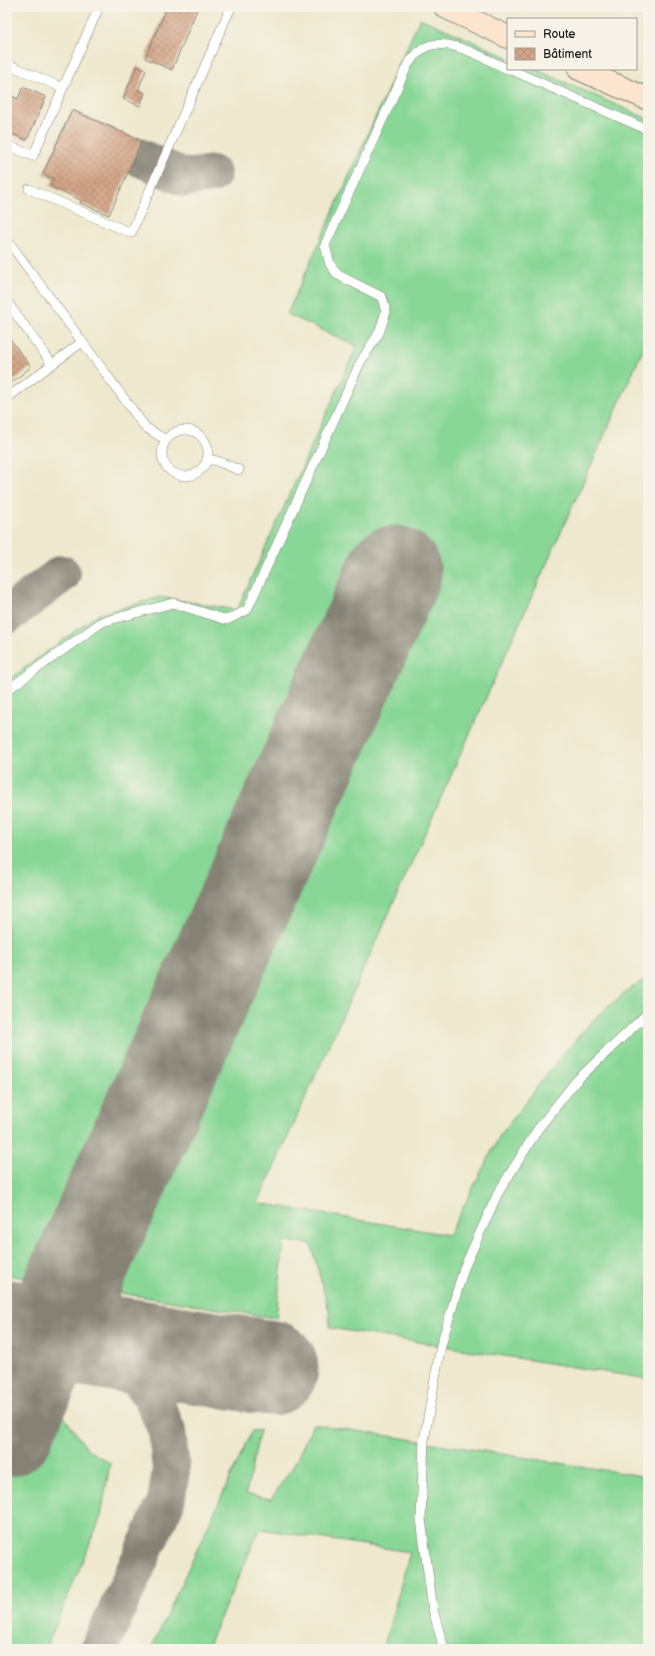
<svg xmlns="http://www.w3.org/2000/svg" width="655" height="1656" font-family="'Balsamiq Sans',sans-serif">
<style>
.grass{fill:#88d796;stroke:#527a59}
.lines{fill:none;stroke-linecap:round;stroke-linejoin:round}
.taxiway{stroke:#858275;stroke-width:38}
.runway{stroke:#858275;stroke-width:95}
.building{fill:url(#building-cross-hatch)}
.service-casing{stroke:#858275;stroke-width:10}
.secondary-casing{stroke:#858275;stroke-width:24}
.service{stroke:#fff;stroke-width:9}
.secondary{stroke:#fbe5cf;stroke-width:22}
</style>
<defs>
<pattern id="building-cross-hatch" width="8" height="8" patternUnits="userSpaceOnUse"><rect width="8" height="8" fill="#d3a588"/><path d="M0 0l8 8M0 8l8-8" fill="none" stroke="#b58d75"/></pattern>
</defs>
<rect width="100%" height="100%" fill="#f7f3e8"/>
<filter id="ink" filterUnits="userSpaceOnUse"><feTurbulence type="fractalNoise" baseFrequency=".025" numOctaves="2"/><feDisplacementMap in="SourceGraphic" scale="8" xChannelSelector="R" yChannelSelector="G"/><feConvolveMatrix kernelMatrix="1 2 1 2 8 2 1 2 1" color-interpolation-filters="sRGB"/></filter>
<filter id="wash" filterUnits="userSpaceOnUse"><feTurbulence type="fractalNoise" baseFrequency=".012" numOctaves="4" result="noise"/><feDisplacementMap in="SourceGraphic" scale="16" xChannelSelector="R" yChannelSelector="G"/><feGaussianBlur stdDeviation="0.9" result="paint"/><feColorMatrix in="noise" values="0 0 0 0 0 0 0 0 0 0 0 0 0 0 0 0 0 1.4 0 .05"/><feComposite in="paint" operator="in"/></filter>
<g filter="url(#wash)">
<rect width="100%" height="100%" fill="#eee8ce"/>
<g class="grass">
<path d="M420,18L508,57V69H535L648,119V339L258,1203L449,1235L499,1137L561,1056L597,1016L630,989L648,978V1379L330,1328L329,1311L311,1244L284,1241L276,1318L7,1275V681L97,615L160,597L237,610L357,346L287,314Z"/>
<path d="M7,1391L37,1396L53,1401L85,1446L93,1453L110,1463L101,1517L46,1649H7Z"/>
<path d="M313,1424L648,1477V1649H383L410,1552L260,1529L206,1649H151L252,1431L260,1430L246,1494L271,1499L294,1465Z"/>
</g>
<g class="lines">
<g class="taxiway">
<path d="M136,156L186,178L212,174"/>
<path d="M7,615L62,574"/>
<path d="M63,1336L108,1353L136,1375L154,1401L167,1431L171,1470L166,1502L99,1649"/>
</g>
<g class="runway">
<path d="M7,1327L271,1368"/>
<path d="M7,1429L394,573"/>
</g>
</g>
<g id="blocks">
<g class="building">
<path d="M167,7H198L172,70L145,58Z"/>
<path d="M137,66L146,70L138,90L145,93L140,106L123,99Z"/>
<path d="M23,87L46,97L27,140L7,132V94L18,99Z"/>
<path d="M72,110L142,141L109,215L80,203L81,200L50,186L54,179L43,174Z"/>
<path d="M7,335L31,367L7,386Z"/>
</g>
</g>
</g>
<g filter="url(#ink)">
<use href="#blocks" fill-opacity="0" stroke="#858275" stroke-width="1"/>
<g class="lines">
<defs>
<g id="service">
<path d="M7,64L63,88L33,156L7,145"/>
<path d="M509,69L648,130"/>
<path d="M63,88L99,7"/>
<path d="M29,189L131,233L231,7"/>
<path d="M7,242L11,245L145,427L166,440"/>
<path d="M7,302L52,364"/>
<path d="M7,398L82,342"/>
<circle cx="185" cy="453" r="23"/>
<path d="M207,459L217,461L239,470"/>
<path d="M7,690L102,622L173,603L227,620L247,610L361,361L379,333L386,312L382,297L338,275L330,264L325,245L408,64C413,58 418,51 426,47C448,36 487,60 508,69"/>
<path d="M444,1649L433,1610L421,1519L424,1440L441,1345L464,1268L498,1193L538,1129L576,1081L648,1013"/>
</g>
<g id="secondary">
<path d="M445,7L508,37"/>
<path d="M579,69L648,99"/>
</g>
</defs>
<use href="#service" class="service-casing"/>
<use href="#secondary" class="secondary-casing"/>
<use href="#service" class="service"/>
<use href="#secondary" class="secondary"/>
</g>
</g>
<rect width="655" height="1656" fill="none" stroke="#f7f3e8" stroke-width="24"/>
<rect x="507" y="18" width="130" height="52" fill="#f7f3e8" stroke="#9f9d96"/>
<rect x="515" y="31" width="20" height="6" fill="#fbe5cf" stroke="#9f9d96"/>
<text x="543" y="38" font-size="12" fill="#1c1c1c">Route</text>
<rect x="515" y="48" width="20" height="12" fill="url(#building-cross-hatch)" stroke="#9f9d96"/>
<text x="543" y="58" font-size="12" fill="#1c1c1c">Bâtiment</text>
</svg>
